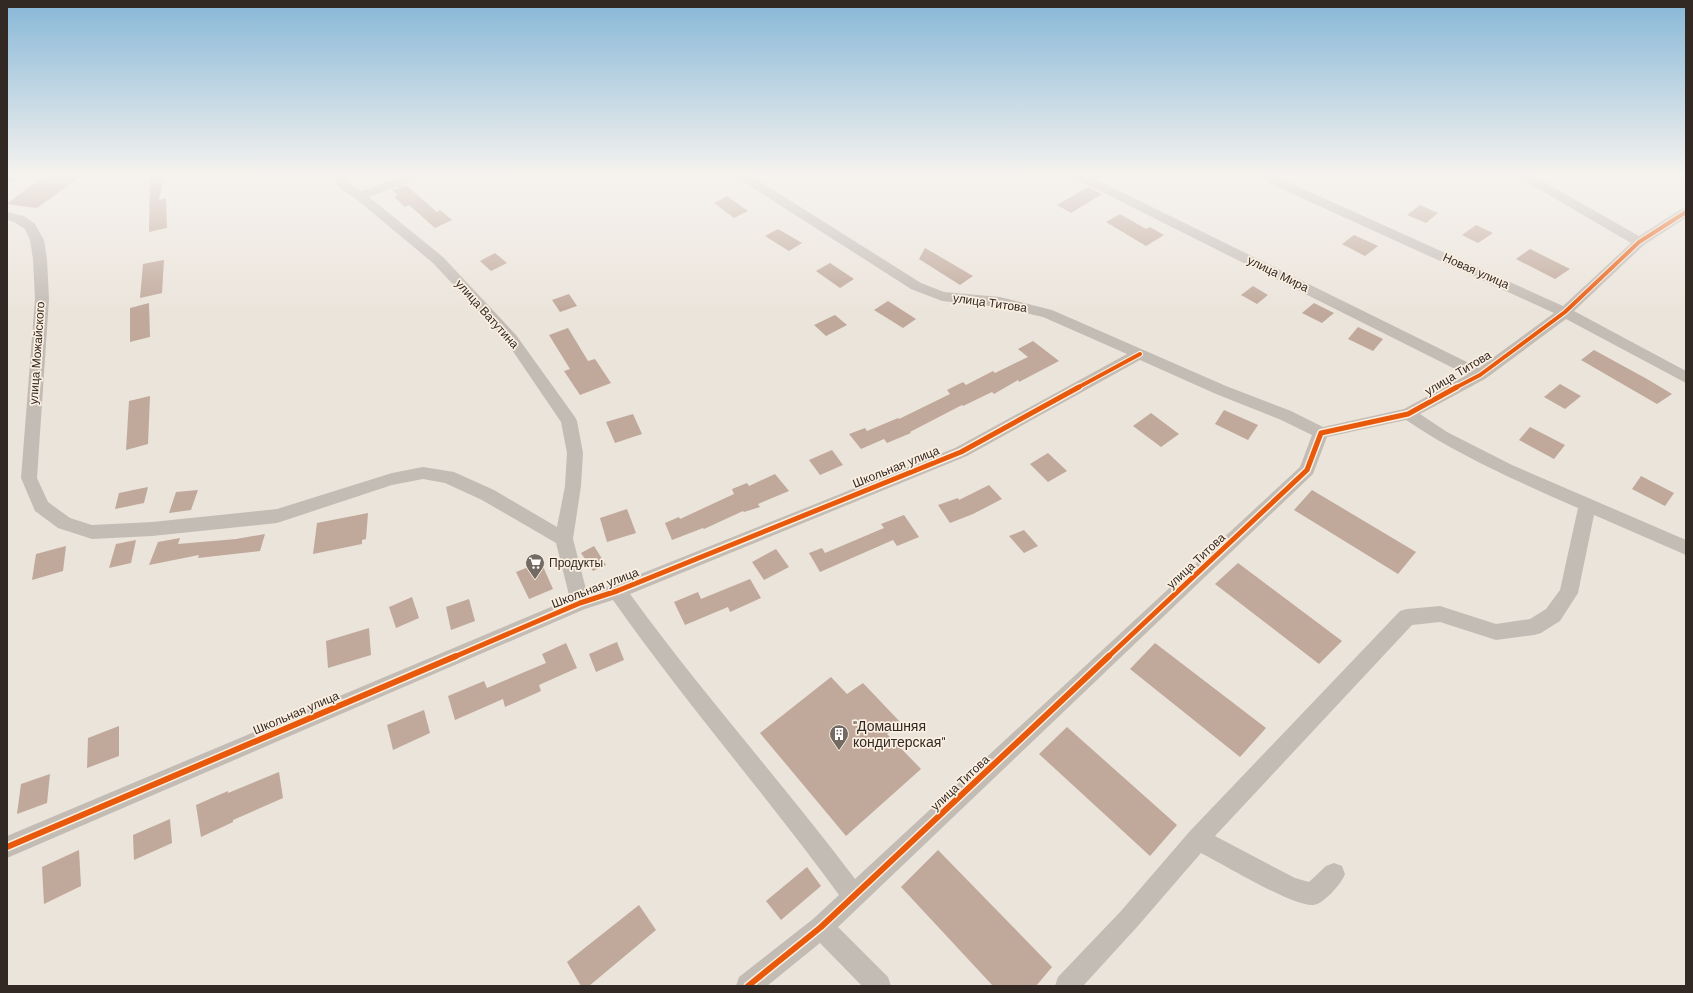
<svg xmlns="http://www.w3.org/2000/svg" width="1693" height="993" font-family="'DM Sans',sans-serif">
<style>
.building{fill:#c0a89b}
.lines{fill:none;stroke-linecap:round;stroke-linejoin:round}
.minor{fill:#c3bcb5;fill-rule:evenodd}
.primary{fill:#b1aaa4;fill-rule:evenodd}
.cycleway-far2-casing{stroke:#faefe0;stroke-width:6}
.cycleway-far1-casing{stroke:#faefe0;stroke-width:8}
.cycleway-casing{stroke:#faefe0;stroke-width:9}
.cycleway-far2{stroke:#e8590c;stroke-width:4}
.cycleway-far1{stroke:#e8590c;stroke-width:5}
.cycleway{stroke:#e8590c;stroke-width:6}
.labels{text-anchor:middle;stroke-width:3.5;stroke-linejoin:round;paint-order:stroke}
.street-label{font-size:12px;fill:#332924;stroke:#faefe0}
.poi-label{font-size:12px;fill:#332924;stroke:#faefe0;text-anchor:start}
.near-poi-label{font-size:14px;fill:#332924;stroke:#faefe0;text-anchor:start}
</style>
<rect width="100%" height="100%" fill="#ebe4db"/>
<g class="building">
<path d="M46,174H84L37,208L7,204Z"/>
<path d="M150,174H165L159,200L166,198L167,228L149,232Z"/>
<path d="M406,185L437,212L440,210L452,220L435,228L409,205L405,207L394,197L398,195L392,190Z"/>
<path d="M1088,187L1102,194L1071,213L1057,205Z"/>
<path d="M727,196L748,211L734,218L714,203Z"/>
<path d="M1420,205L1438,213L1426,223L1407,215Z"/>
<path d="M1120,214L1146,229L1150,227L1164,235L1146,246L1106,222Z"/>
<path d="M1476,225L1493,233L1478,243L1462,235Z"/>
<path d="M778,229L802,243L789,251L765,236Z"/>
<path d="M1354,235L1378,246L1365,256L1342,244Z"/>
<path d="M925,248L973,276L960,285L919,259Z"/>
<path d="M1530,249L1570,269L1555,279L1516,259Z"/>
<path d="M495,253L507,263L491,271L480,261Z"/>
<path d="M164,260L162,293L140,298L143,264Z"/>
<path d="M830,263L854,279L840,288L816,271Z"/>
<path d="M1253,286L1268,295L1257,304L1241,295Z"/>
<path d="M569,294L577,306L560,312L552,300Z"/>
<path d="M888,301L916,319L903,328L874,310Z"/>
<path d="M149,303L150,337L130,342V308Z"/>
<path d="M1314,303L1334,313L1322,323L1302,313Z"/>
<path d="M835,315L847,325L826,336L814,325Z"/>
<path d="M1358,327L1383,339L1373,351L1348,339Z"/>
<path d="M568,328L588,361L595,359L611,383L580,395L564,371L570,369L549,335Z"/>
<path d="M1033,341L1059,361L1019,382L1018,380L994,394L992,392L963,406L962,405L910,432L911,433L887,443L884,439L861,449L849,434L865,428L867,431L898,418L899,419L950,394L947,390L963,382L966,385L993,371L995,373L1028,357L1018,349Z"/>
<path d="M1594,350L1647,379L1672,394L1657,404L1581,360Z"/>
<path d="M1560,384L1581,396L1565,409L1544,397Z"/>
<path d="M150,396L148,444L126,450L129,401Z"/>
<path d="M1224,410L1258,425L1248,440L1215,424Z"/>
<path d="M1151,413L1179,434L1161,447L1133,426Z"/>
<path d="M633,414L642,434L615,443L606,422Z"/>
<path d="M1530,427L1565,445L1554,459L1519,440Z"/>
<path d="M832,450L843,465L820,475L809,460Z"/>
<path d="M1048,453L1067,471L1048,482L1030,464Z"/>
<path d="M775,474L789,491L758,504L760,507L744,512L743,511L704,529L703,528L672,540L665,523L679,517L680,519L734,494L732,489L747,483L749,486Z"/>
<path d="M1641,476L1674,493L1665,506L1632,489Z"/>
<path d="M989,485L1002,499L973,514L950,523L938,505L958,498L959,500Z"/>
<path d="M148,487L144,503L115,509L119,493Z"/>
<path d="M198,490L191,510L169,513L176,492Z"/>
<path d="M1312,490L1416,552L1398,574L1294,510Z"/>
<path d="M627,509L636,533L607,542L600,518Z"/>
<path d="M368,513L366,539L362,540V544L313,554L317,523Z"/>
<path d="M904,515L919,537L897,546L893,540L820,572L809,553L822,548L825,553L884,528L881,524Z"/>
<path d="M1024,530L1038,546L1024,553L1009,536Z"/>
<path d="M265,534L260,551L198,558L199,555L149,565L158,542L180,538L178,544L236,539Z"/>
<path d="M136,540L131,563L109,568L116,544Z"/>
<path d="M66,546L63,571L32,580L36,554Z"/>
<path d="M594,546L606,565L593,571L581,553Z"/>
<path d="M776,549L789,567L764,580L752,562Z"/>
<path d="M541,562L553,589L529,599L516,572Z"/>
<path d="M1238,563L1342,641L1319,664L1215,584Z"/>
<path d="M750,579L761,598L730,612L728,607L685,625L674,602L698,592L701,599Z"/>
<path d="M412,597L419,618L396,628L389,607Z"/>
<path d="M469,599L475,621L451,630L446,607Z"/>
<path d="M369,628L371,655L328,668L326,641Z"/>
<path d="M617,642L624,660L596,672L589,654Z"/>
<path d="M566,643L577,668L539,685L541,691L505,707L503,699L455,720L448,696L484,681L487,688L546,663L542,654Z"/>
<path d="M1155,643L1266,728L1240,757L1130,669Z"/>
<path d="M831,677L847,694L863,683L902,724L887,734L921,769L846,836L760,733Z"/>
<path d="M424,710L430,733L393,750L387,725Z"/>
<path d="M119,726V756L87,768L88,738Z"/>
<path d="M1067,727L1177,825L1150,856L1039,754Z"/>
<path d="M279,772L283,798L233,820V822L201,837L196,805L228,791V793Z"/>
<path d="M50,774L47,803L17,814L21,784Z"/>
<path d="M170,819L172,843L134,860L133,835Z"/>
<path d="M79,850L81,886L44,904L42,867Z"/>
<path d="M938,850L1052,967L1036,986H993L901,887Z"/>
<path d="M807,867L821,886L781,920L766,901Z"/>
<path d="M639,905L656,930L589,986H581L567,962Z"/>
</g>
<g class="lines">
<path class="minor" d="M331,174H343L348,182L361,191L409,174H426L424,177L369,197L443,257L516,335L575,417L577,421L583,453L581,486L573,539L587,593L613,585L955,448L1127,354L1043,317L1000,307L942,301L911,289L736,177L734,174H748L921,283L944,292L1000,297L1052,310L1226,386L1291,411L1323,427L1404,409L1467,375L1072,177L1070,174H1085L1479,368L1554,313L1256,177L1254,174H1270L1563,306L1631,243L1518,177L1516,174H1530L1639,236L1681,209L1686,208V218L1644,245L1574,311L1686,371V383L1566,319L1485,379L1420,414L1447,432L1512,465L1686,540V555L1594,515L1578,593L1560,621L1541,633L1534,635L1496,640L1440,622L1412,625L1215,836L1295,878L1309,882L1326,866L1334,863L1342,866L1345,874C1342,883 1323,905 1313,905C1291,906 1223,864 1201,853L1137,927L1083,986H1055L1058,977L1121,911L1190,831L1400,611L1407,609L1440,606L1496,624L1530,619L1546,609L1560,590L1578,508C1519,482 1459,456 1406,420L1327,437L1313,474L838,927L888,977L891,986H862L820,943L767,986H736L739,977L813,919L839,895C766,795 684,701 613,600L585,609L7,858V836L570,599L556,543L482,500L445,483L423,479L392,485L277,523L152,536L92,539L58,528L35,511L21,478L35,299L33,259L30,240L25,229L14,222L7,220V212L24,216L35,224L44,240L47,259L49,299L37,478L48,502L70,518L92,525L152,522L277,509L392,473L423,467L454,472L494,490L557,527L565,486L567,453L561,422L506,341L433,263L356,199L339,187ZM1140,360L1216,394L1279,419L1312,435L1300,467L855,879C782,782 701,692 630,594L967,456Z"/>
<path class="primary" d="M7,174H21L13,181L7,183Z"/>
<defs>
<g id="cycleway-far2">
<path d="M1077,388L1140,354"/>
<path d="M1455,388L1480,375L1565,312L1639,242L1686,212"/>
</g>
<g id="cycleway-far1">
<path d="M454,657L580,603L617,591L961,452L1079,387"/>
<path d="M1108,657L1307,470L1321,433L1408,414L1457,387"/>
</g>
<g id="cycleway">
<path d="M7,847L456,656"/>
<path d="M748,986L821,927L1109,656"/>
</g>
</defs>
<use href="#cycleway-far2" class="cycleway-far2-casing"/>
<use href="#cycleway-far1" class="cycleway-far1-casing"/>
<use href="#cycleway" class="cycleway-casing"/>
<use href="#cycleway-far2" class="cycleway-far2"/>
<use href="#cycleway-far1" class="cycleway-far1"/>
<use href="#cycleway" class="cycleway"/>
</g>
<linearGradient id="sky" x2="0" y2="1"><stop stop-color="#87b7d7"/><stop offset="0.56" stop-color="#f6f3ef"/><stop offset="1" stop-color="#f6f3ef" stop-opacity="0"/></linearGradient>
<rect width="1693" height="313" fill="url(#sky)"/>
<defs>
<symbol id="supermarket-pin" viewBox="-11 -11 22 30"><path d="M0 17L-7.5 6A9.5 9.5 0 1 1 7.5 6Z" fill="#736a64" stroke="#faefe0"/><path d="M-6-5.5h2.5l.6 2H6L4.5 2H-2.5L-4.4-4H-6ZM-1.5 3.2a1.3 1.3 0 1 0 .1 0ZM3 3.2a1.3 1.3 0 1 0 .1 0Z" fill="#fff"/></symbol>
<symbol id="building-pin" viewBox="-11 -11 22 30"><path d="M0 17L-7.5 6A9.5 9.5 0 1 1 7.5 6Z" fill="#736a64" stroke="#faefe0"/><path d="M-4-6H4V6H1V3H-1V6H-4ZM-2.5-4.3h1.7v1.8h-1.7ZM.8-4.3h1.7v1.8H.8ZM-2.5-1h1.7V.8h-1.7ZM.8-1h1.7V.8H.8Z" fill="#fff"/></symbol>
</defs>
<g fill-rule="evenodd">
<use href="#supermarket-pin" x="524" y="552" width="22" height="30"/>
<use href="#building-pin" x="828" y="723" width="22" height="30"/>
</g>
<g class="labels">
<g class="street-label">
<text transform="translate(1476 271) rotate(24)" y="4">Новая улица</text>
<text transform="translate(1278 274) rotate(26)" y="4">улица Мира</text>
<text transform="translate(990 303) rotate(8)" y="4">улица Титова</text>
<text transform="translate(487 314) rotate(48)" y="4">улица Ватутина</text>
<text transform="translate(37 353) rotate(-86)" y="4">улица Можайского</text>
<text transform="translate(1458 373) rotate(-31)" y="4">улица Титова</text>
<text transform="translate(896 467) rotate(-22)" y="4">Школьная улица</text>
<text transform="translate(1196 561) rotate(-43)" y="4">улица Титова</text>
<text transform="translate(595 588) rotate(-21)" y="4">Школьная улица</text>
<text transform="translate(296 713) rotate(-23)" y="4">Школьная улица</text>
<text transform="translate(960 783) rotate(-43)" y="4">улица Титова</text>
</g>
<g class="poi-label">
<text x="549" y="567">Продукты</text>
</g>
<g class="near-poi-label">
<text x="853" y="731">"Домашняя<tspan x="853" dy="16">кондитерская"</tspan></text>
</g>
</g>
<rect width="1693" height="993" fill="none" stroke="#332924" stroke-width="16"/>
</svg>
